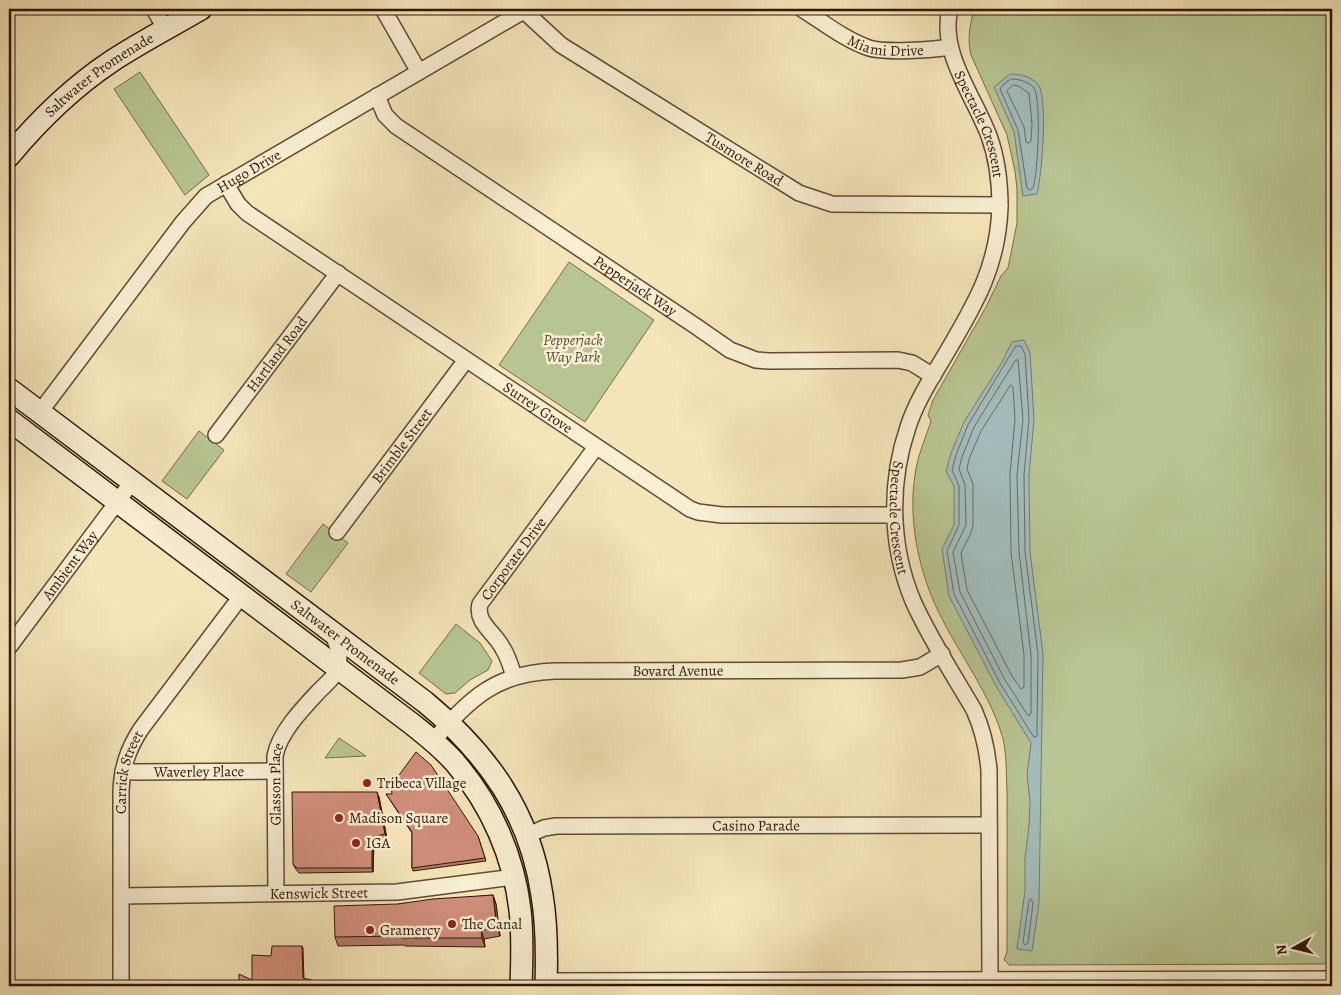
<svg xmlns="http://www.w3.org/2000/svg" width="1341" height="995" font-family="Alegreya,serif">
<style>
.green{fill:#b7c592;stroke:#736e4d}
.water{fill:#a2bcbb;stroke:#747a73}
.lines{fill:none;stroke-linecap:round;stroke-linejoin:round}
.shore{stroke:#686a62;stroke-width:1}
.street-casing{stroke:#604b34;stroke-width:18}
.secondary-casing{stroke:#2f1808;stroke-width:24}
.street{stroke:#f8eed2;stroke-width:15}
.secondary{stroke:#f8eed2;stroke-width:21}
.wall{fill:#b37a6a;stroke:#2f1808}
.shaded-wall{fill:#926356;stroke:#2f1808}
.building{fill:#d08e7b;stroke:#2f1808}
.poi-dot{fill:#8f2418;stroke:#f8eed2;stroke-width:2}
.labels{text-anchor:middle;stroke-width:5;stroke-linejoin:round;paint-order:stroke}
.street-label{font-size:15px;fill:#2f1808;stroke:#f8eed2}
.park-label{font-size:15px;font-style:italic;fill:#584c31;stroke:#f8eed2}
.poi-label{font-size:15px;fill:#2f1808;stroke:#f8eed2;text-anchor:start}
</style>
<rect width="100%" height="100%" fill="#f4e5b9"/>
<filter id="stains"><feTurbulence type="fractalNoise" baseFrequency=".004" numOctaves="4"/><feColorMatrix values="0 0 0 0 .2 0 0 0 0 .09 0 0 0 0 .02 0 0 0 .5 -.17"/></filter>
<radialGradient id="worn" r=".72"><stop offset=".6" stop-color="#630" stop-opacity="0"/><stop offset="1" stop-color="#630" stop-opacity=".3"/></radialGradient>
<g class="green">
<path d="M974,9H1332V964L1009,965L1004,960L1007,952V792C1006,774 1007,756 1003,739C992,697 958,652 939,613C918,570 907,516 916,469C919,452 926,437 931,421L928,415L933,400L986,307L1001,276L1008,268L1017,223V189L1015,171L1007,135L971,55C967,39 970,25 974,9Z"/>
<path d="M140,72L209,175L185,195L114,89Z"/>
<path d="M569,262L654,320L585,422L499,365Z"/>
<path d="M199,431L224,450L187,499L162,481Z"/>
<path d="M323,524L348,543L311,592L286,574Z"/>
<path d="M456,624L480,643L492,661L488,670L470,680L455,693L446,694L419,673Z"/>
<path d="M339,738L366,756L325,758Z"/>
</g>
<g class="water">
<path d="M1010,74C1020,74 1035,77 1040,88C1047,108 1042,173 1037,194L1023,196L1014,132L994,87Z"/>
<path d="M1024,340L1030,353L1034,419L1029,475L1030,552L1043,654L1039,903L1032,951L1017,949L1025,891V859L1029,825L1030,802L1027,774L1031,743L996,686L949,596L942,549L954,525V486L946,471L951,453L964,422L1002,362L1012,342Z"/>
</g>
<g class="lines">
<g class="shore">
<path d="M1011,79C1019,79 1031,82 1035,90C1041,105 1038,172 1033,188L1030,190L1027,188L1018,130L1000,89L1003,85Z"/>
<path d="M1013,85L1018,86L1029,93L1032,124L1031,141L1029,143L1026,142L1024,127L1007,91Z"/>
<path d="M1016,346H1021L1025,354L1029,419L1024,475L1025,552L1038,654L1037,730V736L1035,737L1033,736L1000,683L954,594L947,551L959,525V486L952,470L956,455L968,425Z"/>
<path d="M1018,360L1023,419L1017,475L1019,552L1031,655V713L1029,716L1027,714L1005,680L960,592L953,552L966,525L965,485L959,469L962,457L974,427L1015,361Z"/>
<path d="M1011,385L1013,387L1015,419L1010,474L1011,552L1024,655V687L1021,689L1012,676L967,590L961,553L971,533L973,525V484L967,469L969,459L981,431Z"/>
<path d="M1031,899L1033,903L1028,943L1025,945L1023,942L1029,901Z"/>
</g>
<defs>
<g id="street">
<path d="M154,9L166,30"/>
<path d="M383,9L419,72"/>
<path id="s1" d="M802,9C823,22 845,40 869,48C885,53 932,50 950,47"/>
<path id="s2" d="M950,9C939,52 974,96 989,136C997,158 1000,183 1000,207C998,268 974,306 944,357C931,379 916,402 908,427C889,483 890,546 913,601C930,639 953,674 974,710C983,730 987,748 989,770L990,980"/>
<path id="s3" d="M524,11L561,45L799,193L832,204L1000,205"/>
<path id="s4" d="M377,96L385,115L396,126L697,327L730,350L756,360L769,361L898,360L912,363L933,376"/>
<path id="s5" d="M226,184L238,204L247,213L690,509L698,512L722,515H894"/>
<path id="s6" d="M40,412L183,222L206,196L527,9"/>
<path id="s7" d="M216,435L338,273"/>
<path id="s8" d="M337,532L466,360"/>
<path id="s9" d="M9,647L132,482"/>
<path id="s10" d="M514,677C511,666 508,656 502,647C494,632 475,622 480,604L596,447"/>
<path id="s11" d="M433,741C471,698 495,673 555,671L902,670L920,667L942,654"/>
<path id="s12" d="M123,771L135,772L275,771"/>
<path id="s13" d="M526,836L544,828L556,826L989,825"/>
<path id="s14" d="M276,893L275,756C279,733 303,708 319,691C331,679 339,675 339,655C339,648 335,640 332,633"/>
<path id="s15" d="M121,896L397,892L514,877"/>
<path d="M546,981L1332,979"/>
<path id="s16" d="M121,986V791C122,767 128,749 141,729L242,595"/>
</g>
<g id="secondary">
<path id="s17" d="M9,156C39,120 73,87 112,61C141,42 172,26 201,9"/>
<path id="s18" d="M9,389L425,702C488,754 530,813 542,895C547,925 547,956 546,986"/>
<path d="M9,420L412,724C428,737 444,749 457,765C491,805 514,857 520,910C523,935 522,961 521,986"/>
</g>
</defs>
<use href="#street" class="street-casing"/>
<use href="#secondary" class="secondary-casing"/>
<use href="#street" class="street"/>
<use href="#secondary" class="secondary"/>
</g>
<g class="wall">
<path d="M386,794L478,836L486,861L413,871L412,868V833Z"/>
<path d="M379,797L387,839L374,841L373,872L299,873L295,868L293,864Z"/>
<path d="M493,895L496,904L500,936L484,939L485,947L405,946L404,945L338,946L335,937L398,904Z"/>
</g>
<g class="shaded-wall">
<path d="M377,792L379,797L387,839L385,834Z"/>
<path d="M372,837L374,841L373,872L372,868Z"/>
<path d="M493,895L496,904L500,936L497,928Z"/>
<path d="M481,930L484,939L485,947L482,938Z"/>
<path d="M302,946L303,948L304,980L303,978Z"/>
</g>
<g class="building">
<path d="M416,752L431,765L478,836L485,858L412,868V832L386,794H392L391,786Z"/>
<path d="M292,792H377L385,834L372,837V868H297L293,864Z"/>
<path d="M493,895L497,928L481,930L482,938H402V936L335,937L334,906L398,904L433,899Z"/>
<path d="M272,946H302L303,978L332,985L334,981L357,986H239V974L252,980V955L271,956Z"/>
<path d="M365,980L376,986H359Z"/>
</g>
<g class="poi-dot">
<circle cx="367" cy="783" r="5"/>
<circle cx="339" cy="818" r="5"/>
<circle cx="356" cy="843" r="5"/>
<circle cx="452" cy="924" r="5"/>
<circle cx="370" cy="930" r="5"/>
</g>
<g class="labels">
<g class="street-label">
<text dy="5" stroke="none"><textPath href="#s1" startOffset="94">Miami Drive</textPath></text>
<text dy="5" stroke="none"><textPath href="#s17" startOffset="122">Saltwater Promenade</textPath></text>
<text dy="5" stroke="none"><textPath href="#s2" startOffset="121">Spectacle Crescent</textPath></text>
<text dy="5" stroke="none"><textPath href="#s3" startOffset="266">Tusmore Road</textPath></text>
<text dy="5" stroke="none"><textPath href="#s6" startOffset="322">Hugo Drive</textPath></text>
<text dy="5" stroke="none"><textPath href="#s4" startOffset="324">Pepperjack Way</textPath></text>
<text dy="5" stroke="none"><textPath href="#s7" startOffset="101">Hartland Road</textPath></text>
<text dy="5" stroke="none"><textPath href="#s5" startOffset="386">Surrey Grove</textPath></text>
<text dy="5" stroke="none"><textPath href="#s8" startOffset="108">Brimble Street</textPath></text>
<text dy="5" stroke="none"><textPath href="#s2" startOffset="541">Spectacle Crescent</textPath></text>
<text dy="5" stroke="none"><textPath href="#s10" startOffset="139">Corporate Drive</textPath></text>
<text dy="5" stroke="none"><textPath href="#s9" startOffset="102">Ambient Way</textPath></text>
<text dy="5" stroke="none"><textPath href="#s18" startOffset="421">Saltwater Promenade</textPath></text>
<text dy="5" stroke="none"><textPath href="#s11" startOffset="269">Bovard Avenue</textPath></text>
<text dy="5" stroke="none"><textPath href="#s12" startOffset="76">Waverley Place</textPath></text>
<text dy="5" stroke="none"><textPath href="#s16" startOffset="215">Carrick Street</textPath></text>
<text dy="5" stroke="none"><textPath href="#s14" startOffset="109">Glasson Place</textPath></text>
<text dy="5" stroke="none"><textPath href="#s13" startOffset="232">Casino Parade</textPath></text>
<text dy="5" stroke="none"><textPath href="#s15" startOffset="198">Kenswick Street</textPath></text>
</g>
<g class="park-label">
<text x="573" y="345">Pepperjack<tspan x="573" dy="17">Way Park</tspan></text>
</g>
<g class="poi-label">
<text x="377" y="788">Tribeca Village</text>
<text x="349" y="823">Madison Square</text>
<text x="366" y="848">IGA</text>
<text x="462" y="929">The Canal</text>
<text x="380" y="935">Gramercy</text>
</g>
</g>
<rect width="1341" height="995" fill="none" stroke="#f4e5b9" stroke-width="30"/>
<rect x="10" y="10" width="1321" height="975" fill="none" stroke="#2f1808" stroke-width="2.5"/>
<rect x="15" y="15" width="1311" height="965" fill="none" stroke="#2f1808"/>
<g transform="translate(1294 948) rotate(262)" stroke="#f8eed2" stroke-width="4" paint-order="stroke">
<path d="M0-4L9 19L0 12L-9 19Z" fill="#2f1808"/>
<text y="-8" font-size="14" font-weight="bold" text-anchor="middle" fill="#2f1808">N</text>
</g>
<rect width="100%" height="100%" filter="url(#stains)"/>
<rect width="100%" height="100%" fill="url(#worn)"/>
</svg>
